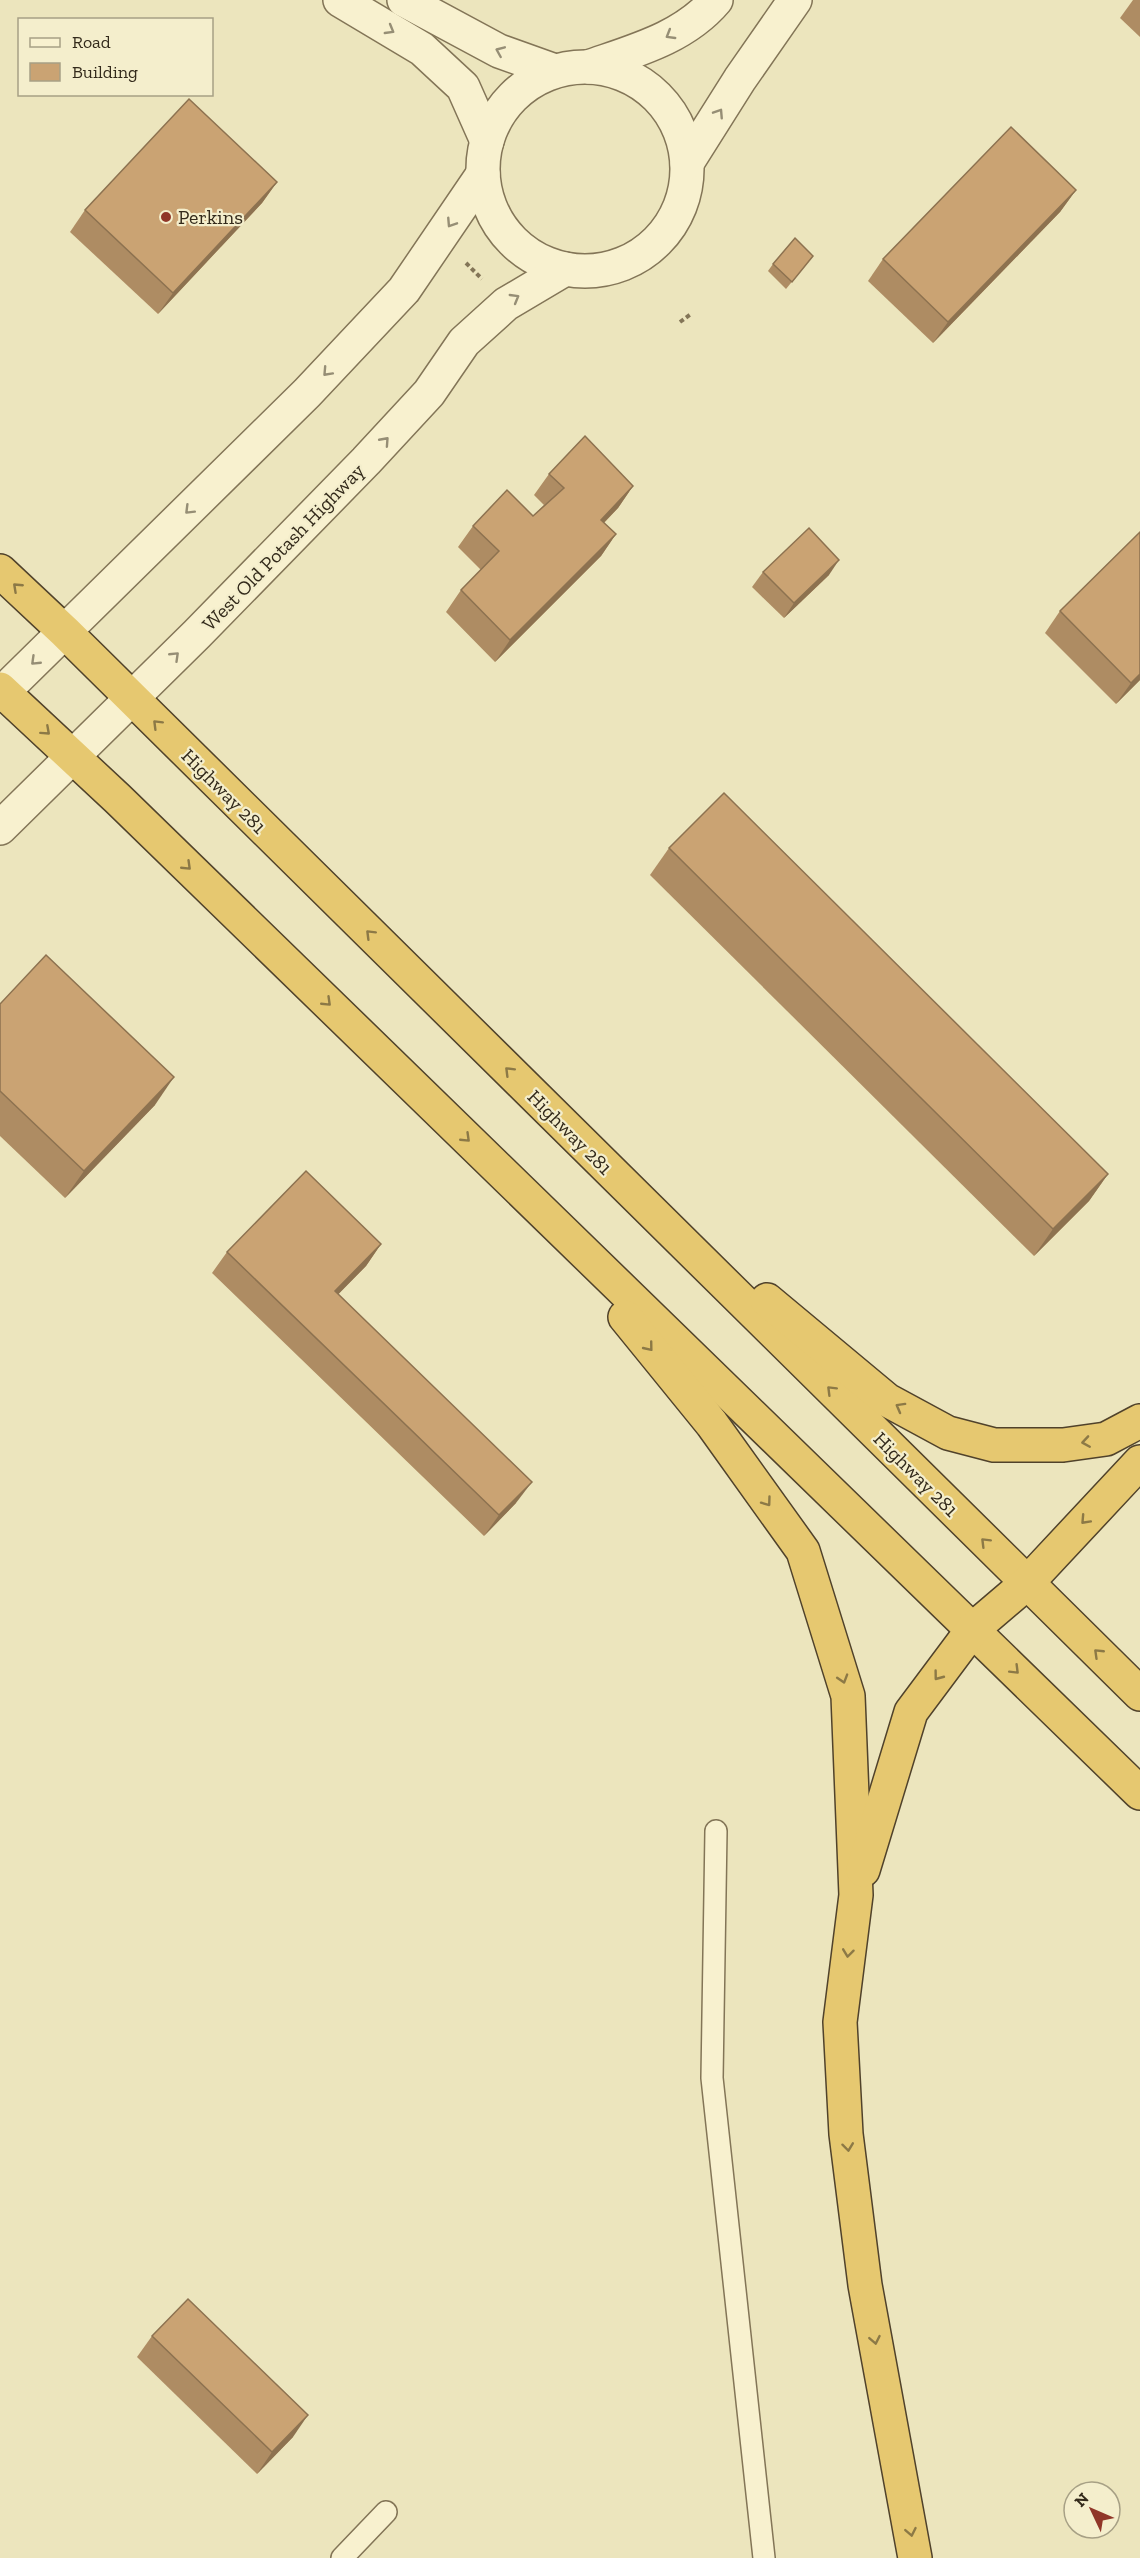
<svg xmlns="http://www.w3.org/2000/svg" width="1140" height="2558" font-family="'Zilla Slab',serif">
<style>
.lines{fill:none;stroke-linecap:round;stroke-linejoin:round}
.service-casing{stroke:#837557;stroke-width:24}
.minor-casing{stroke:#837557;stroke-width:36}
.tertiary-casing{stroke:#837557;stroke-width:36}
.trunk-casing{stroke:#50422b;stroke-width:36}
.path{stroke:#837557;stroke-width:4;stroke-dasharray:4.5 3;stroke-linecap:butt}
.service{stroke:#f8f1cf;stroke-width:21}
.minor{stroke:#f8f1cf;stroke-width:33}
.tertiary{stroke:#f8f1cf;stroke-width:33}
.trunk{stroke:#e6c870;stroke-width:33}
.wall{fill:#ae8c63}
.shaded-wall{fill:#8d7250}
.building{fill:#caa373;stroke:#8d7250;stroke-width:1.5}
.oneway{stroke:#968e75}
.oneway2{stroke:#8c7946}
.poi-dot{fill:#903628;stroke:#f4eecc;stroke-width:2}
.labels{text-anchor:middle;stroke-width:4.5;stroke-linejoin:round;paint-order:stroke}
.poi-label{font-size:20px;fill:#332a1b;stroke:#f4eecc;text-anchor:start}
.street-label{font-size:20px;fill:#332a1b;stroke:#f4eecc}
</style>
<rect width="100%" height="100%" fill="#ece5bd"/>
<g class="lines">
<defs>
<g id="service">
<path d="M716,1831L712,2078L764,2558"/>
<path d="M342,2558L386,2512"/>
</g>
<g id="minor">
<path d="M340,0L422,49L463,87L487,141"/>
<path d="M404,0L499,51L555,71"/>
</g>
<g id="tertiary">
<path d="M588,67C634,51 684,38 716,0"/>
<circle cx="585" cy="169" r="102"/>
<path d="M687,163L740,79L795,0"/>
<path d="M0,695L307,393L404,290L483,174"/>
<path d="M0,828L197,634L366,461L429,393L464,342L506,304L565,269"/>
</g>
<g id="trunk">
<path d="M0,571L65,632L1140,1694"/>
<path d="M0,689L118,799L1140,1793"/>
<path d="M767,1300L887,1400L948,1433L994,1445H1063L1106,1439L1140,1421"/>
<path d="M625,1317L712,1424L803,1551L848,1696L856,1895L840,2022L846,2134L865,2285L915,2558"/>
<path d="M863,1870L911,1712L973,1629L1027,1583L1140,1462"/>
</g>
</defs>
<use href="#service" class="service-casing"/>
<use href="#minor" class="minor-casing"/>
<use href="#tertiary" class="tertiary-casing"/>
<use href="#trunk" class="trunk-casing"/>
<g class="path">
<path d="M466,263L482,279"/>
<path d="M680,322L691,314"/>
</g>
<use href="#service" class="service"/>
<use href="#minor" class="minor"/>
<use href="#tertiary" class="tertiary"/>
<use href="#trunk" class="trunk"/>
</g>
<g class="wall">
<path d="M1133,0H1140V37L1120,18Z"/>
<path d="M277,182L262,203L158,314L70,232L85,210Z"/>
<path d="M1076,190L1060,212L933,343L868,281L883,259Z"/>
<path d="M813,256L786,289L768,271L773,264Z"/>
<path d="M549,474L633,486L618,508L604,523L616,534L601,556L495,662L446,612L461,590L481,570L458,547L473,526L533,516L544,505L534,495Z"/>
<path d="M1140,532V680L1116,704L1045,633L1060,611Z"/>
<path d="M763,572L829,575L784,618L752,587Z"/>
<path d="M669,848L1108,1174L1089,1201L1034,1256L650,875Z"/>
<path d="M0,1004L155,1105L65,1198L0,1136Z"/>
<path d="M381,1244L366,1266L338,1294L516,1503L484,1536L212,1273L227,1252Z"/>
<path d="M152,2336L293,2437L257,2474L137,2357Z"/>
</g>
<g class="shaded-wall">
<path d="M277,182L262,203L158,314L173,293Z"/>
<path d="M1076,190L1060,212L933,343L948,322Z"/>
<path d="M633,486L618,508L586,541L601,520Z"/>
<path d="M616,534L601,556L495,662L510,640Z"/>
<path d="M839,560L829,575L784,618L794,603Z"/>
<path d="M1140,674V680L1116,704L1131,683Z"/>
<path d="M174,1077L155,1105L65,1198L84,1171Z"/>
<path d="M1108,1174L1089,1201L1034,1256L1053,1229Z"/>
<path d="M381,1244L366,1266L320,1313L335,1291Z"/>
<path d="M532,1482L516,1503L484,1536L499,1515Z"/>
<path d="M308,2415L293,2437L257,2474L272,2452Z"/>
</g>
<g class="building">
<path d="M189,99L277,182L173,293L85,210Z"/>
<path d="M1011,127L1076,190L948,322L883,259Z"/>
<path d="M795,238L813,256L792,282L773,264Z"/>
<path d="M585,436L633,486L601,520L616,534L510,640L461,590L499,551L473,526L507,490L533,516L564,488L549,474Z"/>
<path d="M809,528L839,560L794,603L763,572Z"/>
<path d="M1140,532V674L1131,683L1060,611Z"/>
<path d="M724,793L1108,1174L1053,1229L669,848Z"/>
<path d="M46,955L174,1077L84,1171L0,1091V1004Z"/>
<path d="M306,1171L381,1244L335,1291L532,1482L499,1515L227,1252Z"/>
<path d="M188,2299L308,2415L272,2452L152,2336Z"/>
</g>
<defs><path id="oneway-chevron" d="M-2-3.5L2.5 0L-2 3.5" fill="none" stroke-width="1.6" stroke-linecap="round" stroke-linejoin="round" transform="scale(1.5)"/></defs>
<g class="oneway">
<use href="#oneway-chevron" transform="translate(390 30) rotate(30)"/>
<use href="#oneway-chevron" transform="translate(670 35) rotate(149)"/>
<use href="#oneway-chevron" transform="translate(500 51) rotate(-157)"/>
<use href="#oneway-chevron" transform="translate(719 113) rotate(-57)"/>
<use href="#oneway-chevron" transform="translate(451 223) rotate(123)"/>
<use href="#oneway-chevron" transform="translate(515 298) rotate(-30)"/>
<use href="#oneway-chevron" transform="translate(327 372) rotate(133)"/>
<use href="#oneway-chevron" transform="translate(385 441) rotate(-48)"/>
<use href="#oneway-chevron" transform="translate(189 510) rotate(135)"/>
<use href="#oneway-chevron" transform="translate(175 656) rotate(-44)"/>
<use href="#oneway-chevron" transform="translate(35 661) rotate(136)"/>
</g>
<g class="oneway2">
<use href="#oneway-chevron" transform="translate(17 587) rotate(-137)"/>
<use href="#oneway-chevron" transform="translate(157 724) rotate(-135)"/>
<use href="#oneway-chevron" transform="translate(46 731) rotate(42)"/>
<use href="#oneway-chevron" transform="translate(187 866) rotate(44)"/>
<use href="#oneway-chevron" transform="translate(370 934) rotate(-135)"/>
<use href="#oneway-chevron" transform="translate(327 1002) rotate(44)"/>
<use href="#oneway-chevron" transform="translate(509 1071) rotate(-135)"/>
<use href="#oneway-chevron" transform="translate(466 1138) rotate(44)"/>
<use href="#oneway-chevron" transform="translate(649 1347) rotate(51)"/>
<use href="#oneway-chevron" transform="translate(831 1390) rotate(-135)"/>
<use href="#oneway-chevron" transform="translate(900 1407) rotate(-151)"/>
<use href="#oneway-chevron" transform="translate(1086 1442) rotate(171)"/>
<use href="#oneway-chevron" transform="translate(767 1502) rotate(54)"/>
<use href="#oneway-chevron" transform="translate(1085 1520) rotate(133)"/>
<use href="#oneway-chevron" transform="translate(985 1542) rotate(-135)"/>
<use href="#oneway-chevron" transform="translate(1098 1653) rotate(-136)"/>
<use href="#oneway-chevron" transform="translate(1015 1670) rotate(45)"/>
<use href="#oneway-chevron" transform="translate(938 1676) rotate(127)"/>
<use href="#oneway-chevron" transform="translate(843 1679) rotate(73)"/>
<use href="#oneway-chevron" transform="translate(848 1953) rotate(97)"/>
<use href="#oneway-chevron" transform="translate(848 2147) rotate(83)"/>
<use href="#oneway-chevron" transform="translate(875 2340) rotate(79)"/>
<use href="#oneway-chevron" transform="translate(911 2532) rotate(79)"/>
</g>
<circle class="poi-dot" cx="166" cy="217" r="6"/>
<g class="labels">
<g class="poi-label">
<text x="178" y="224">Perkins</text>
</g>
<g class="street-label">
<text transform="translate(283 547) rotate(-46)" y="7">West Old Potash Highway</text>
<text transform="translate(224 791) rotate(45)" y="7">Highway 281</text>
<text transform="translate(570 1132) rotate(45)" y="7">Highway 281</text>
<text transform="translate(916 1474) rotate(45)" y="7">Highway 281</text>
</g>
</g>
<rect x="18" y="18" width="195" height="78" fill="#f4eecc" stroke="#a7a085" stroke-width="1.5"/>
<rect x="30" y="38" width="30" height="9" fill="#f8f1cf" stroke="#a7a085" stroke-width="1.5"/>
<text x="72" y="48" font-size="18" fill="#332a1b">Road</text>
<rect x="30" y="63" width="30" height="18" fill="#caa373" stroke="#a7a085" stroke-width="1.5"/>
<text x="72" y="78" font-size="18" fill="#332a1b">Building</text>
<g transform="translate(1092 2510) rotate(314)"><circle r="28" fill="#f4eecc" stroke="#a7a085" stroke-width="1.5"/>
<path d="M0-4.5L10 22L0 15L-10 22Z" fill="#903628"/>
<text y="-9" font-size="16" font-weight="bold" text-anchor="middle" fill="#332a1b">N</text>
</g>
</svg>
